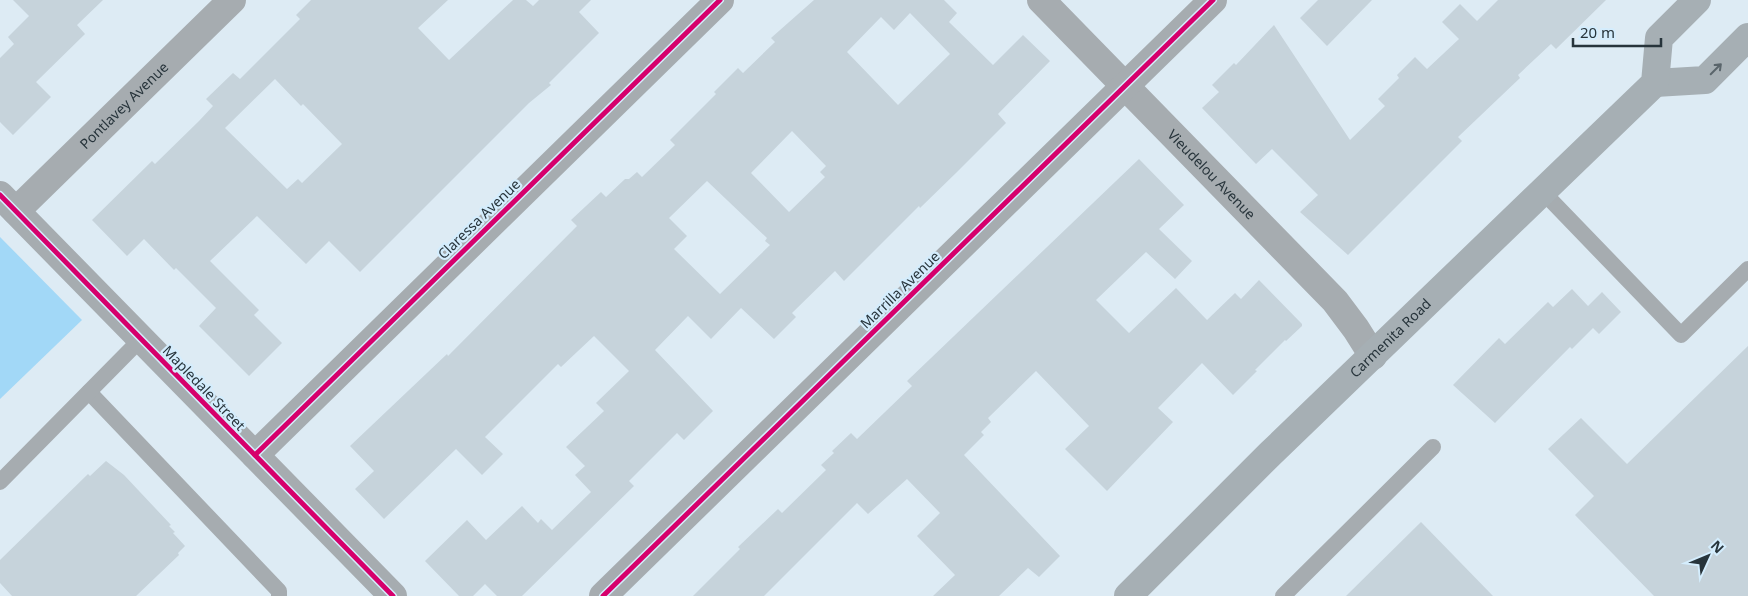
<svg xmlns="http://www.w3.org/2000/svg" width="1748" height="596" font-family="'Noto Sans',sans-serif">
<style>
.green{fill:#a2d8f7}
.building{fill:#c6d3db;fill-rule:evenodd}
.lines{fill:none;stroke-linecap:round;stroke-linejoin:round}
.lane{stroke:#a6acb0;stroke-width:16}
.street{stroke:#a6acb0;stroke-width:28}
.primary{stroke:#a6afb4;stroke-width:28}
.cycleway-casing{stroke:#d4edfd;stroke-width:8}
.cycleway{stroke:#d6006c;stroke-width:5}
.oneway{stroke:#5a656b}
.labels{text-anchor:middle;stroke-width:4.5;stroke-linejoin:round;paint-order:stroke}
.street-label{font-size:14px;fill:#27343b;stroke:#d4edfd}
</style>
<rect width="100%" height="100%" fill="#ddebf4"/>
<path class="green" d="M0,237L82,320L0,399Z"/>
<g class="building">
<path d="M13,0H103L77,25L85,34L36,82L51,97L13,135L0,122V58L14,44L8,37L29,16Z"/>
<path d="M311,0H448L418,28L449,60L513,0H526L533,6L539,0H591L579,12L599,33L549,83L551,85L529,103L360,272L329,241L306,264L257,216L210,261L259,310L254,315L282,343L249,376L199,326L216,308L176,268L174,270L144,239L127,256L92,220L152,161L155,164L199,121L213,106L206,99L233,73L240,79L300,19L296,15ZM275,79L301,106L303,104L342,144L302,183L298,179L287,189L225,128Z"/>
<path d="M814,0H944L957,13L949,22L993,65L1023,35L1050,61L998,114L1006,123L957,172L920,208L919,206L844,281L835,271L792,313L796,317L774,339L741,308L711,339L688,316L655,350L713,411L684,440L677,433L629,481L634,486L522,596H497L485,584L473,596H459L425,561L467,520L486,540L522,506L538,523L541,519L552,530L591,492L575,475L585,466L566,447L604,411L596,403L629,371L594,336L561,367L558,364L485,437L503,454L482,475L456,449L384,519L355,489L374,471L350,446L447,354L448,356L577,226L571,220L601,192L606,197L625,179H629L637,172L642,177L675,145L670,140L716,94L714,92L738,68L743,73L775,42L771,38ZM910,13L950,54L898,105L847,52L881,17L894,30ZM792,131L826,166L820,172L825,177L789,212L751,173ZM707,181L767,238L765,241L770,245L720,294L674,249L687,236L669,218Z"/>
<path d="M1318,0H1372L1327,46L1300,18Z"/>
<path d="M1498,0H1606L1556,49L1551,44L1518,75L1520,78L1458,137L1462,141L1348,255L1300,212L1318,195L1272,149L1256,164L1202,108L1219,92L1212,85L1234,63L1236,65L1274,25L1350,140L1385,106L1378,99L1399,78L1397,75L1415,57L1427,69L1459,39L1442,22L1460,4L1477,21Z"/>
<path d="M1139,159L1184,205L1159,229L1192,261L1175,279L1146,252L1096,300L1129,333L1176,288L1207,320L1235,293L1241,299L1259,280L1302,324V326L1286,341L1285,340L1255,370L1257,371L1233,395L1202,363L1158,408L1173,422L1107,491L1065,449L1089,426L1036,371L988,418L991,422L981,432L984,435L964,455L1060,556L1039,577L1028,568L999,596H933L955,575L917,536L940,513L907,479L868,514L857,503L764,596H693L740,549L738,547L778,509L782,513L826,470L821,465L834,453L832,451L851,433L857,439L912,386L907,381Z"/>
<path d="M1572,289L1588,306L1602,292L1621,312L1599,334L1593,328L1572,349L1570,347L1495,423L1453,385L1499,338L1505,344L1548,302L1553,307Z"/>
<path d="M1748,346V596H1654L1575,515L1594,496L1548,449L1581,418L1627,464Z"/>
<path d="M106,461L124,475L171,525L169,526L175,532L173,533L185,546L178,553L179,555L136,596H12L0,583V560L88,474L90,476Z"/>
<path d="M1421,522L1493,596H1346Z"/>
</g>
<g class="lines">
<g class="lane">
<path d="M1543,192L1681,335L1748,269"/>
<path d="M89,392L279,591V596"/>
<path d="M0,482L141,339"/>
<path d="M1283,596L1433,447"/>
</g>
<g class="street">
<path id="s1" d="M1041,0L1335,301L1356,329L1373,356"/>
<path d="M0,195L393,596"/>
<path id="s2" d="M16,211L232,0"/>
<path d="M255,455L720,0"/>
<path d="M603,596L1213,0"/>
</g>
<g class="primary">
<path d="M1655,83L1705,80L1748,37"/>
<path id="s3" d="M1128,596L1270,454L1655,83L1659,38L1697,0"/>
</g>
<defs>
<g id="cycleway">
<path d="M0,195L393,596"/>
<path d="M255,455L720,0"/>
<path d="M603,596L1213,0"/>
</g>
</defs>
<use href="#cycleway" class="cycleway-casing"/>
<use href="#cycleway" class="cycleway"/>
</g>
<defs><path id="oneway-shaft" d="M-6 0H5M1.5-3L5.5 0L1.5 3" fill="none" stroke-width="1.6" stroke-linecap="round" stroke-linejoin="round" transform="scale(1.25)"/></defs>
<use class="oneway" href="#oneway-shaft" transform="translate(1716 69) rotate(-45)"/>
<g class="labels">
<g class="street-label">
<text dy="5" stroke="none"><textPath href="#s2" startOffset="151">Pontlavey Avenue</textPath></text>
<text dy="5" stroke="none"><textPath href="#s1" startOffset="244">Vieudelou Avenue</textPath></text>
<text transform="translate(479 219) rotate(-44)" y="5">Claressa Avenue</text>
<text transform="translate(900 290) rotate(-44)" y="5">Marrilla Avenue</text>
<text dy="5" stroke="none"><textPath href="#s3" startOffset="368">Carmenita Road</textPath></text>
<text transform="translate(204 388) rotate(46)" y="5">Mapledale Street</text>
</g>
</g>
<g transform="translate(1708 556) rotate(46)" stroke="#d4edfd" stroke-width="4" paint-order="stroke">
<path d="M0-4L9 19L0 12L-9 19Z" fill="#27343b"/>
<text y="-8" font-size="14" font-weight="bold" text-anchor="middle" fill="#27343b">N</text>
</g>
<path d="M1573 38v8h88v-8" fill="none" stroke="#27343b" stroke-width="2.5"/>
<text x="1580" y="38" font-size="15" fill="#27343b" stroke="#d4edfd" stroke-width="4" paint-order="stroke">20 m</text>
</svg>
